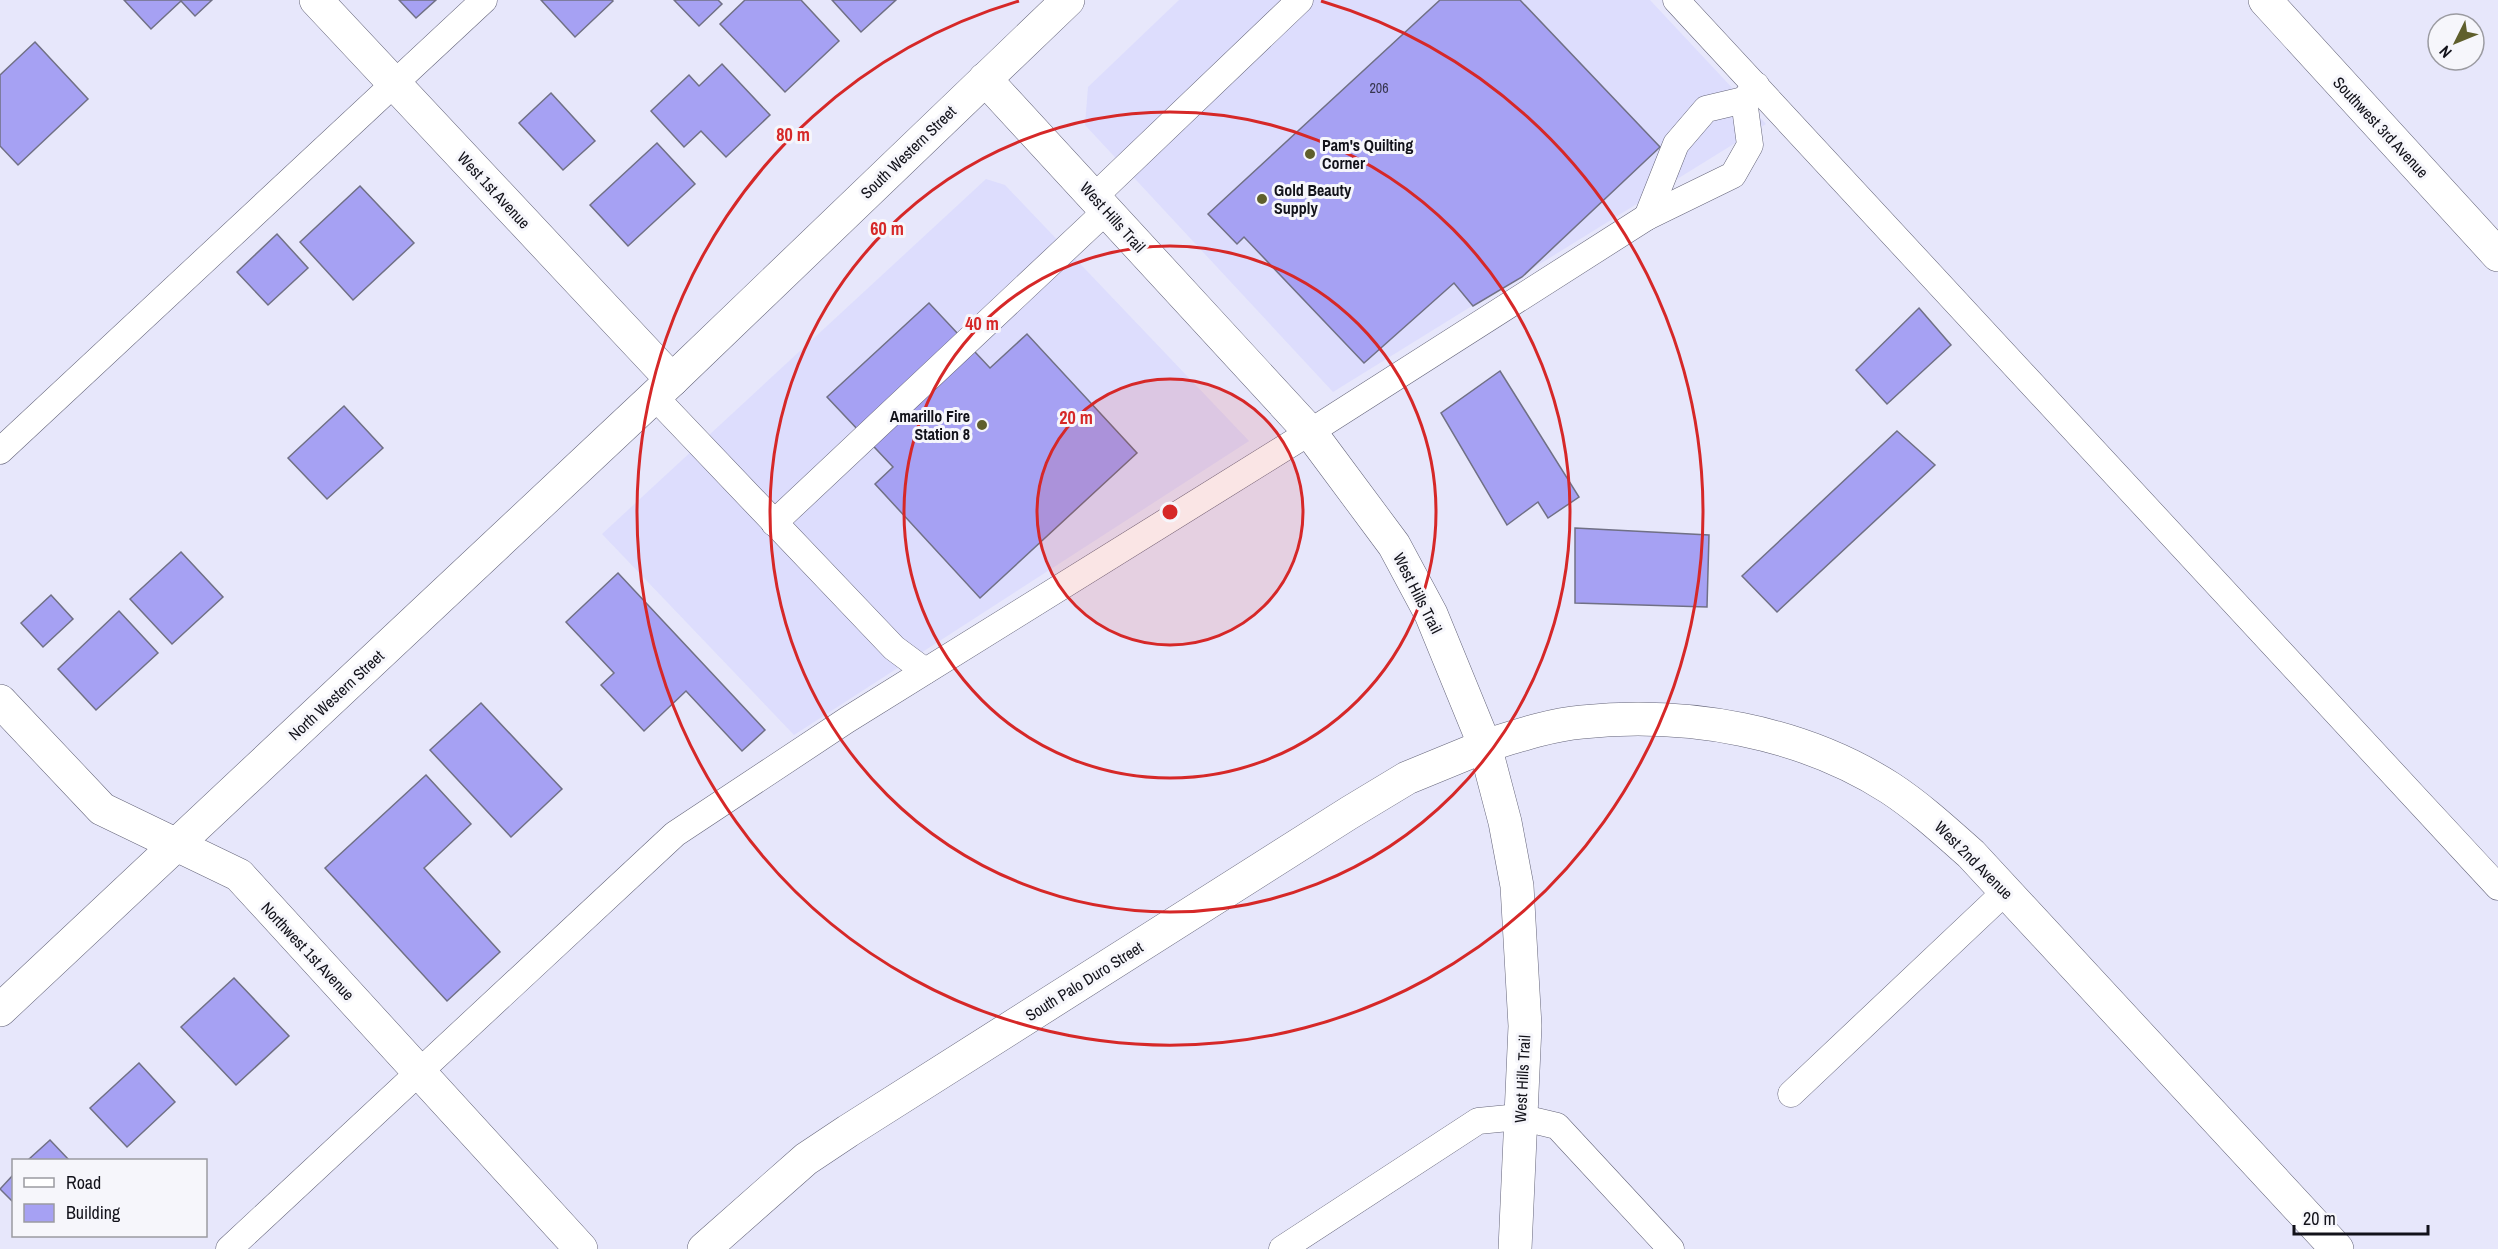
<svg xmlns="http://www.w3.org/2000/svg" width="2498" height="1249" font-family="'Archivo Narrow',sans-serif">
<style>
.built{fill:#ddddfd}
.building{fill:#a6a1f3;stroke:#707085;stroke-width:1.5}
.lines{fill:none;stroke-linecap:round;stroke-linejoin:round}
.lane-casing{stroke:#646479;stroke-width:27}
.street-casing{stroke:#646479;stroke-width:34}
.secondary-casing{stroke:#646479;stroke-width:34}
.lane{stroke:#fff;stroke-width:26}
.street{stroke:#fff;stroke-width:33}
.secondary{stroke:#fff;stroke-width:33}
.ring{fill:none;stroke:#d62828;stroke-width:3}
.poi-dot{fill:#5f5f2c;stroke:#f6f6fb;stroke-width:2}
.labels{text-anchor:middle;stroke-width:6;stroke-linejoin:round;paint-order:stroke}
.number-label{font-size:14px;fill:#373650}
.street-label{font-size:16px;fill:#12121a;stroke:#f6f6fb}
.poi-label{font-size:16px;font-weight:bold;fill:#12121a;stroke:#f6f6fb;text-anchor:start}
.centre{fill:#d62828;stroke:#f6f6fb;stroke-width:3}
.ring-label{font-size:18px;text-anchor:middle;font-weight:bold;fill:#d62828;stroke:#f6f6fb;stroke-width:6;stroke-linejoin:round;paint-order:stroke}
</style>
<rect width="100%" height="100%" fill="#e7e7fb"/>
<g class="built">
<path d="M1179,0H1650L1766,124L1333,392L1085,125L1088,87Z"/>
<path d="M986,179L1005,185L1249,441L794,735L602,534Z"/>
</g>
<g class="building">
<path d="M124,0H212L195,16L181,1L151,29Z"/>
<path d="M399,0H436L416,18Z"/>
<path d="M541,0H612L613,1L575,37Z"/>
<path d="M674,0H718L722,4L699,26Z"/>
<path d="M745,0H801L839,41L785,92L720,24Z"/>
<path d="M832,0H896L861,32Z"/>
<path d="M1440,0H1520L1660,147L1522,277L1473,306L1454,283L1364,363L1244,237L1237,244L1208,214Z"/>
<path d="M35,42L88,99L18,165L0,146V75Z"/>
<path d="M722,64L770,115L726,157L701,131L684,147L651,111L689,75L699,86Z"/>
<path d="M551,93L595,141L563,170L519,123Z"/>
<path d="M657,143L695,184L628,246L590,205Z"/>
<path d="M360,186L414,243L353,300L300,242Z"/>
<path d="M277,234L308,268L268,305L237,272Z"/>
<path d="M929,303L990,368L1027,334L1137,453L980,598L875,484L893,467L827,397Z"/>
<path d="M1919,308L1951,345L1887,404L1856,370Z"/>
<path d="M1500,371L1579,497L1548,518L1538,502L1507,525L1441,413Z"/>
<path d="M344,406L383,448L327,499L288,458Z"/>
<path d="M1897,431L1935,465L1777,612L1742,576Z"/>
<path d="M1575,528L1709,535L1707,607L1575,603Z"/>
<path d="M181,552L223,597L172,644L130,599Z"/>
<path d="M618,573L765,730L742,751L686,691L644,731L601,685L614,673L566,622Z"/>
<path d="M51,595L73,619L43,647L21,623Z"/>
<path d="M119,611L158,653L96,710L58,669Z"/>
<path d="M481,703L562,789L511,837L430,750Z"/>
<path d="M426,775L471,824L424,868L500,952L447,1001L325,868Z"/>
<path d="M234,978L289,1036L236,1085L181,1027Z"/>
<path d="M139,1063L175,1102L127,1147L90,1108Z"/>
<path d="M50,1140L69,1160H28Z"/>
<path d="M14,1174V1203L0,1189Z"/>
</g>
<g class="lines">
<defs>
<g id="lane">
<path d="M1676,0L2498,887"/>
<path d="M1094,197L1300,0"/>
<path d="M1647,217L1676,144L1706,109L1744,100"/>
<path d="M654,396L894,648L925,671"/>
<path d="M0,451L484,0"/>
<path d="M774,523L1106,211"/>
<path d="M1791,1094L2006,891"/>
<path d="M229,1249L675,834L847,720L1310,432L1647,217L1733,175L1750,145L1744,100L1756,85"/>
<path d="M1282,1249L1478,1121L1519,1117L1557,1126L1671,1249"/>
</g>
<g id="street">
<path d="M316,0L672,380"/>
<path d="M0,701L102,809L239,875L581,1249"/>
<path d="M1485,746C1517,736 1549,725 1582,722C1687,711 1801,731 1890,788C1919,807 1945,831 1971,854L2337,1249"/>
</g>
<g id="secondary">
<path d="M2265,0L2498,255"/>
<path d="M985,79L1310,432L1394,545L1431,614L1485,746L1505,822L1517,886L1525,1026L1515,1249"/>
<path d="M0,1010L672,380L1068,0"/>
<path d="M704,1249L806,1159L848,1131L1349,813L1407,778L1485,746"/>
</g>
</defs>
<use href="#lane" class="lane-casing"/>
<use href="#street" class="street-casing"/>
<use href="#secondary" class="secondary-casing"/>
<use href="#lane" class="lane"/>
<use href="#street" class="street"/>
<use href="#secondary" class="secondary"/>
</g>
<circle cx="1170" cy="512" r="133" fill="#d62828" fill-opacity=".12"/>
<g class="ring">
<circle cx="1170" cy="512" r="133"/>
<circle cx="1170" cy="512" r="266"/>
<circle cx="1170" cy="512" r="400"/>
<path d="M1321 1A533 533 0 1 1 1019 1"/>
</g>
<g class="poi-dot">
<circle cx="1310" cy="154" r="6"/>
<circle cx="1262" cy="199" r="6"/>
<circle cx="982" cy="425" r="6"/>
</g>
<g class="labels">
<g class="number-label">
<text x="1379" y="93">206</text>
</g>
<g class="street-label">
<text transform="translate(2381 127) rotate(47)" y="6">Southwest 3rd Avenue</text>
<text transform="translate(908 152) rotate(-44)" y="6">South Western Street</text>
<text transform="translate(494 190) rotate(47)" y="6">West 1st Avenue</text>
<text transform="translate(1113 217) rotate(48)" y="6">West Hills Trail</text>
<text transform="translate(1418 593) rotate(63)" y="6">West Hills Trail</text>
<text transform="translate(336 695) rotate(-43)" y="6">North Western Street</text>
<text transform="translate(1974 860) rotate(45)" y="6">West 2nd Avenue</text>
<text transform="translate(308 951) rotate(47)" y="6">Northwest 1st Avenue</text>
<text transform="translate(1084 981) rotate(-32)" y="6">South Palo Duro Street</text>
<text transform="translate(1522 1079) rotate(-87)" y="6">West Hills Trail</text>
</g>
<g class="poi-label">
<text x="1322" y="151">Pam's Quilting<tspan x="1322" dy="18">Corner</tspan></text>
<text x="1274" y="196">Gold Beauty<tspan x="1274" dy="18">Supply</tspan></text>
<text x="970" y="422" text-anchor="end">Amarillo Fire<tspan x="970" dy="18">Station 8</tspan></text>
</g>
</g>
<circle cx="1170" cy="512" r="9" class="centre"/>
<g class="ring-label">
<text x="793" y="141">80 m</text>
<text x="887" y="235">60 m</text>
<text x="982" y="330">40 m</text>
<text x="1076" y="424">20 m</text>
</g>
<rect x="12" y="1159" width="195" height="78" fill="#f6f6fb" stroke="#9b9ba1" stroke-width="1.5"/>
<rect x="24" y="1178" width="30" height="9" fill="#ffffff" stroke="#9b9ba1" stroke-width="1.5"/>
<text x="66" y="1189" font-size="18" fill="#12121a">Road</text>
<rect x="24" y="1204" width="30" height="18" fill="#a6a1f3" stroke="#9b9ba1" stroke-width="1.5"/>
<text x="66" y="1219" font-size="18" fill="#12121a">Building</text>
<g transform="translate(2456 42) rotate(227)"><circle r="28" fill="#f6f6fb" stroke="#9b9ba1" stroke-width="1.5"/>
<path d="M0-4.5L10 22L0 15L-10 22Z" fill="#5f5f2c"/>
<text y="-9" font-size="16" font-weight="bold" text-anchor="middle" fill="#12121a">N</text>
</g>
<path d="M2294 1225v9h134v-9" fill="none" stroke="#12121a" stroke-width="3"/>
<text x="2303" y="1225" font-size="18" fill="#12121a" stroke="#f6f6fb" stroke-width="4.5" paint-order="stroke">20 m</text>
</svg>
